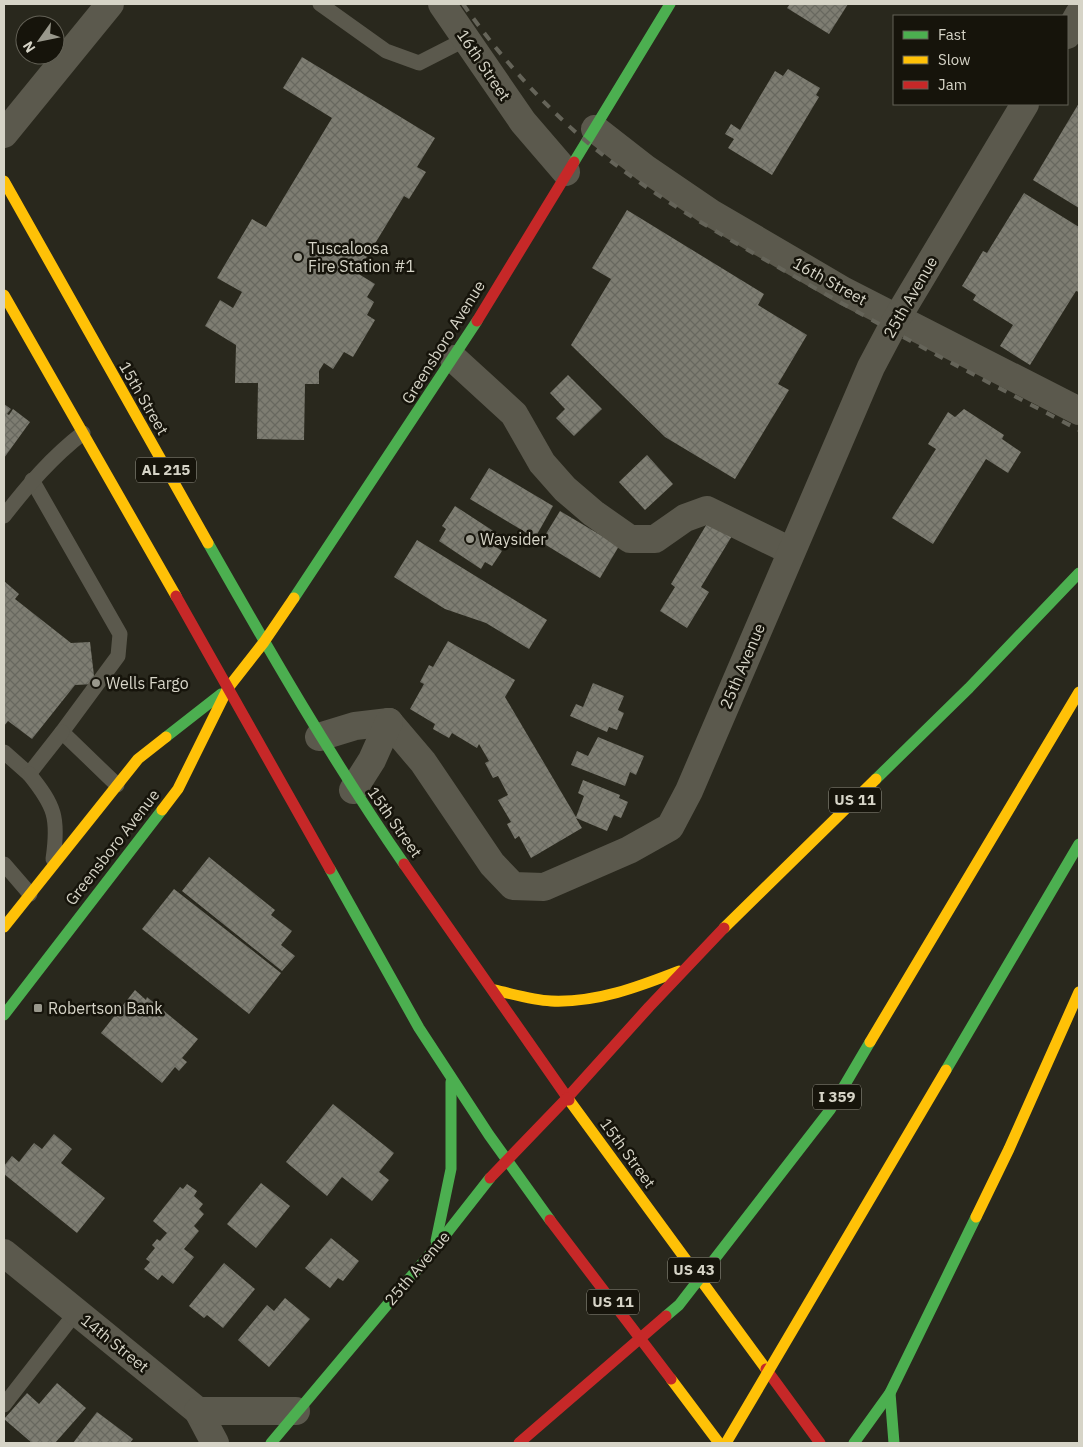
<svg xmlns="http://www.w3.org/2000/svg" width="1083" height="1447" font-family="'IBM Plex Sans',sans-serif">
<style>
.building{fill:url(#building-cross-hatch)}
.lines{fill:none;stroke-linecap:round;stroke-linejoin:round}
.lane{stroke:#5b594d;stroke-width:15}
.street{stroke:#5b594d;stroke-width:28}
.fast{stroke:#4caf50;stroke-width:11}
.slow{stroke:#ffc107;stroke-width:11}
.jam{stroke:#c62828;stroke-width:11}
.rail{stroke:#656459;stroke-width:4;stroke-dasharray:9 9;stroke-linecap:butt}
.fast-bridge{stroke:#4caf50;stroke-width:11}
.slow-bridge{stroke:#ffc107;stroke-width:11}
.jam-bridge{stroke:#c62828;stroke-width:11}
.poi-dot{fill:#99988c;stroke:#16140b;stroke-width:2}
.labels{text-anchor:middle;stroke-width:5;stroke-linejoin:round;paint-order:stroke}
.shield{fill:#16140b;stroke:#9c9a8f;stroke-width:1}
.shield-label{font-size:15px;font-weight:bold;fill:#d6d4c7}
.street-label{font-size:16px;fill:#d6d4c7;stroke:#16140b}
.poi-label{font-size:16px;fill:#d6d4c7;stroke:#16140b;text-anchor:start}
</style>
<defs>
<pattern id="building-cross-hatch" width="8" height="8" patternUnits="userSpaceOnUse" patternTransform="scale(1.25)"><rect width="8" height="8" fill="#7e7d72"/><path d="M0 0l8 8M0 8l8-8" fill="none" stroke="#68685f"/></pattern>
</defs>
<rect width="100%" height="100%" fill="#29281d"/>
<g class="building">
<path d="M790,4H848L829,34L787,8Z"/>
<path d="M302,57L435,138L417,167L426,172L409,199L404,196L357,273L375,284L367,297L374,302L367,315L375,320L353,357L344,352L333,369L324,363L319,371V384H305L304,440L257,439L258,383H235L236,345L205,326L220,300L233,308L242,292L217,278L252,219L266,227L332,118L283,88Z"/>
<path d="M788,69L820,88L816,95L819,97L772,175L728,148L734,139L725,134L731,124L740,130L775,71L783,76Z"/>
<path d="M1079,103V208L1033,180Z"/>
<path d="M1024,193L1079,227V292L1076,291L1030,365L1000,346L1013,325L973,300L976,295L962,286L983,251L987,253Z"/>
<path d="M627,210L764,294L758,305L807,335L778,384L789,390L735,479L665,437L571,345L611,279L592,268Z"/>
<path d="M568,375L602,409L574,436L556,418L565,409L550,393Z"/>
<path d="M4,404L11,409L7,414L9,415L13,409L30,422L4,458Z"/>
<path d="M964,409L1004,435L1002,439L1021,452L1008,473L986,459L933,544L892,518L936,449L928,444L948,412L955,417Z"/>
<path d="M647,455L673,484L645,510L619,482Z"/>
<path d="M489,468L553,506L535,538L470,499Z"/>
<path d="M455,506L501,536L495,546L502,551L492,566L485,562L481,569L439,541L446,529L442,526Z"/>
<path d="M560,511L619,546L600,578L541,542Z"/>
<path d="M708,522L732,536L701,587L709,592L687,628L660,611L675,587L671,584Z"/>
<path d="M417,540L547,620L529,649L486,623L445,609L394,577Z"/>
<path d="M4,581L19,594L15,599L71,643L90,642L95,684L75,685L32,739L8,721L4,726Z"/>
<path d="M448,641L515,680L505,697L576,817L584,796L578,793L583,780L620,795L619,798L628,802L621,818L614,815L607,831L576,818L582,828L531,858L519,836L515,839L507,824L511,822L498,800L508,795L498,776L493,778L485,763L489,761L479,744L477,748L452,733L449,738L433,729L435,724L410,709L424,684L420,682L429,665L433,667Z"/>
<path d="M593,683L624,696L618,710L624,713L617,730L609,727L607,732L570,716L576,704L583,707Z"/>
<path d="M598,737L644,756L636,775L630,772L625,786L571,765L577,751L588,756Z"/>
<path d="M209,857L275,910L271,915L292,931L281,945L295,956L282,971L182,891Z"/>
<path d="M174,889L281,973L249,1014L142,929Z"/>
<path d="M135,990L146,1000L147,997L198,1039L182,1058L187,1062L179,1071L175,1067L162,1083L101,1033Z"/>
<path d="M333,1104L394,1153L379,1172L389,1180L372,1201L342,1177L327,1196L286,1162Z"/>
<path d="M54,1134L72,1149L61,1163L105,1198L77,1233L4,1174V1166L12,1156L19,1162L34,1143L42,1149Z"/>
<path d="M261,1183L290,1206L256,1248L227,1224Z"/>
<path d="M187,1184L197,1191L194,1196L203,1204L199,1209L204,1214L194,1226L199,1231L184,1249L194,1257L173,1284L162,1275L158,1280L144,1269L150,1262L146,1259L155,1248L152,1245L157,1239L160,1241L167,1233L153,1221L180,1187L183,1189Z"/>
<path d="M331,1238L359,1261L343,1281L338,1278L330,1288L305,1268Z"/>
<path d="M224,1263L255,1289L223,1328L207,1315L204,1318L189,1306Z"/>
<path d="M285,1298L310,1319L269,1367L238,1340L267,1305L274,1311Z"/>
<path d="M57,1383L86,1408L55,1443H32L4,1419L27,1393L39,1404Z"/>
<path d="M97,1412L133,1439L130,1443H73Z"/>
</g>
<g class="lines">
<g class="lane">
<path d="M320,4L386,51L419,63L466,39"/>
<path d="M32,480L120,634L118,656L62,732L117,785"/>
<path d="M4,516C28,485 52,457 83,433"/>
<path d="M4,752L29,774L62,732"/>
<path d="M29,774C55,806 59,818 53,859"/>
<path d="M4,864L30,894"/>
<path d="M4,1405L77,1311"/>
</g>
<g class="street">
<path d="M442,4L523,122L566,172"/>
<path d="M1067,35L1079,14"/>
<path d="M595,129L645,168L711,213L844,291L1079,411"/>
<path d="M4,134L110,4"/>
<path d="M454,359L514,414L542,463L565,489L593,513L630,539H655L685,518L707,510L791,551"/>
<path d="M389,722L423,762L492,864L513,886L544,887L629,850L670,827L689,791L871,367L897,318L1025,104"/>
<path d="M319,737L355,726L389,722"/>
<path d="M353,790L372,760L389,722"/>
<path d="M4,1253L198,1411L215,1443"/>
<path d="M198,1411H296"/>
</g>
<g class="fast">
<path d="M574,162L670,4"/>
<path d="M208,543C270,652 332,760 404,864"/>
<path d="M294,598L477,321"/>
<path d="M166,737L221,694"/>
<path d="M876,779L969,688L1079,573"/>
<path d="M330,869L419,1028L489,1135L550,1220"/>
<path d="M4,1015L162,810"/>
<path d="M436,1241L451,1169V1082"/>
<path d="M890,1393L894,1443"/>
<path d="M271,1443L435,1248L490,1178"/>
<path d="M854,1443L890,1393L976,1217"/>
</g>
<g class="slow">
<path d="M4,181L208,543"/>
<path d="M4,295L176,596"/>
<path d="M162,810L178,789L228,688L264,642L294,598"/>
<path d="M4,927L138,759L166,737"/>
<path d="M724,928L876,779"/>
<path d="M494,990C513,994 532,1000 551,1001C596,1003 638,987 679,971"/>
<path d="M569,1100L766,1369"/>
<path d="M976,1217L1009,1149L1079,992"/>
<path d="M671,1379L719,1443"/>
</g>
<g class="jam">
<path d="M477,321L574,162"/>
<path d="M176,596L330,869"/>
<path d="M404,864L569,1100"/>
<path d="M567,1098L649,1007L724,928"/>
<path d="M490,1178L567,1098"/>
<path d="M550,1220L671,1379"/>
<path d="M766,1369L820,1443"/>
</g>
<path class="rail" d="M463,4C498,54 540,102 587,142C655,199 732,241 808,284C897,335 988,382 1079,430"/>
<g class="fast-bridge">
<path d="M946,1070L1079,844"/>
<path d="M666,1316L679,1305L830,1110L870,1042"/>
</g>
<g class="slow-bridge">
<path d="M870,1042L1079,692"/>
<path d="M726,1443L946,1070"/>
</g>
<path class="jam-bridge" d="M519,1443L666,1316"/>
</g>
<g class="poi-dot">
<circle cx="298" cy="257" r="5"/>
<circle cx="470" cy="539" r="5"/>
<circle cx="96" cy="683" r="5"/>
<rect x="33" y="1003" width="10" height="10" rx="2.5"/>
</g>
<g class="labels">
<g class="shield">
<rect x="136" y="457.5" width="60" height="25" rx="4"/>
<rect x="829" y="787.5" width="52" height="25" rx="4"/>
<rect x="813" y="1084.5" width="48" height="25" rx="4"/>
<rect x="668" y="1257.5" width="52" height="25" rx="4"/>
<rect x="587" y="1289.5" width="52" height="25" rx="4"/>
</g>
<g class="shield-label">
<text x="166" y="475">AL 215</text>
<text x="855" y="805">US 11</text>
<text x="837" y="1102">I 359</text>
<text x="694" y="1275">US 43</text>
<text x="613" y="1307">US 11</text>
</g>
<g class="street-label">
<text transform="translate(484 65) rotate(56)" y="6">16th Street</text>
<text transform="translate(830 281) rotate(29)" y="6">16th Street</text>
<text transform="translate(910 297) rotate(-60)" y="6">25th Avenue</text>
<text transform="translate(443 342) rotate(-58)" y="6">Greensboro Avenue</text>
<text transform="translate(144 398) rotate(60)" y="6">15th Street</text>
<text transform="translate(742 666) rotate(-67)" y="6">25th Avenue</text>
<text transform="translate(395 822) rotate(55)" y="6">15th Street</text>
<text transform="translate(112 847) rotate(-52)" y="6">Greensboro Avenue</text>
<text transform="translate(628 1153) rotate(54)" y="6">15th Street</text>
<text transform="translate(417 1268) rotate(-50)" y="6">25th Avenue</text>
<text transform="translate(115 1343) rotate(39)" y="6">14th Street</text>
</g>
<g class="poi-label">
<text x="308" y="254">Tuscaloosa<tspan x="308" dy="18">Fire Station #1</tspan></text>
<text x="480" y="545">Waysider</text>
<text x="106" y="689">Wells Fargo</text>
<text x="48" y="1014">Robertson Bank</text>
</g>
</g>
<rect width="1083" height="1447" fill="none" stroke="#d6d4c7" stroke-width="10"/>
<rect x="893" y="15" width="175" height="90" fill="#16140b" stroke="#636156"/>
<rect x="903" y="31" width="25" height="8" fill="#4caf50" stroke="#636156"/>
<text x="938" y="40" font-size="15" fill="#d6d4c7">Fast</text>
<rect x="903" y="56" width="25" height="8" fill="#ffc107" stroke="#636156"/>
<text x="938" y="65" font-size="15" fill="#d6d4c7">Slow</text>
<rect x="903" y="81" width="25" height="8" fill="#c62828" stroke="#636156"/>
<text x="938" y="90" font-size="15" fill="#d6d4c7">Jam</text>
<g transform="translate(40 40) rotate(237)"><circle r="24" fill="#16140b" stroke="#636156"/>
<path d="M0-4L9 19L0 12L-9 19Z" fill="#99988c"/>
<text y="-8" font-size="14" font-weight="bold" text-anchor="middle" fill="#d6d4c7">N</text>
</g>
</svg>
